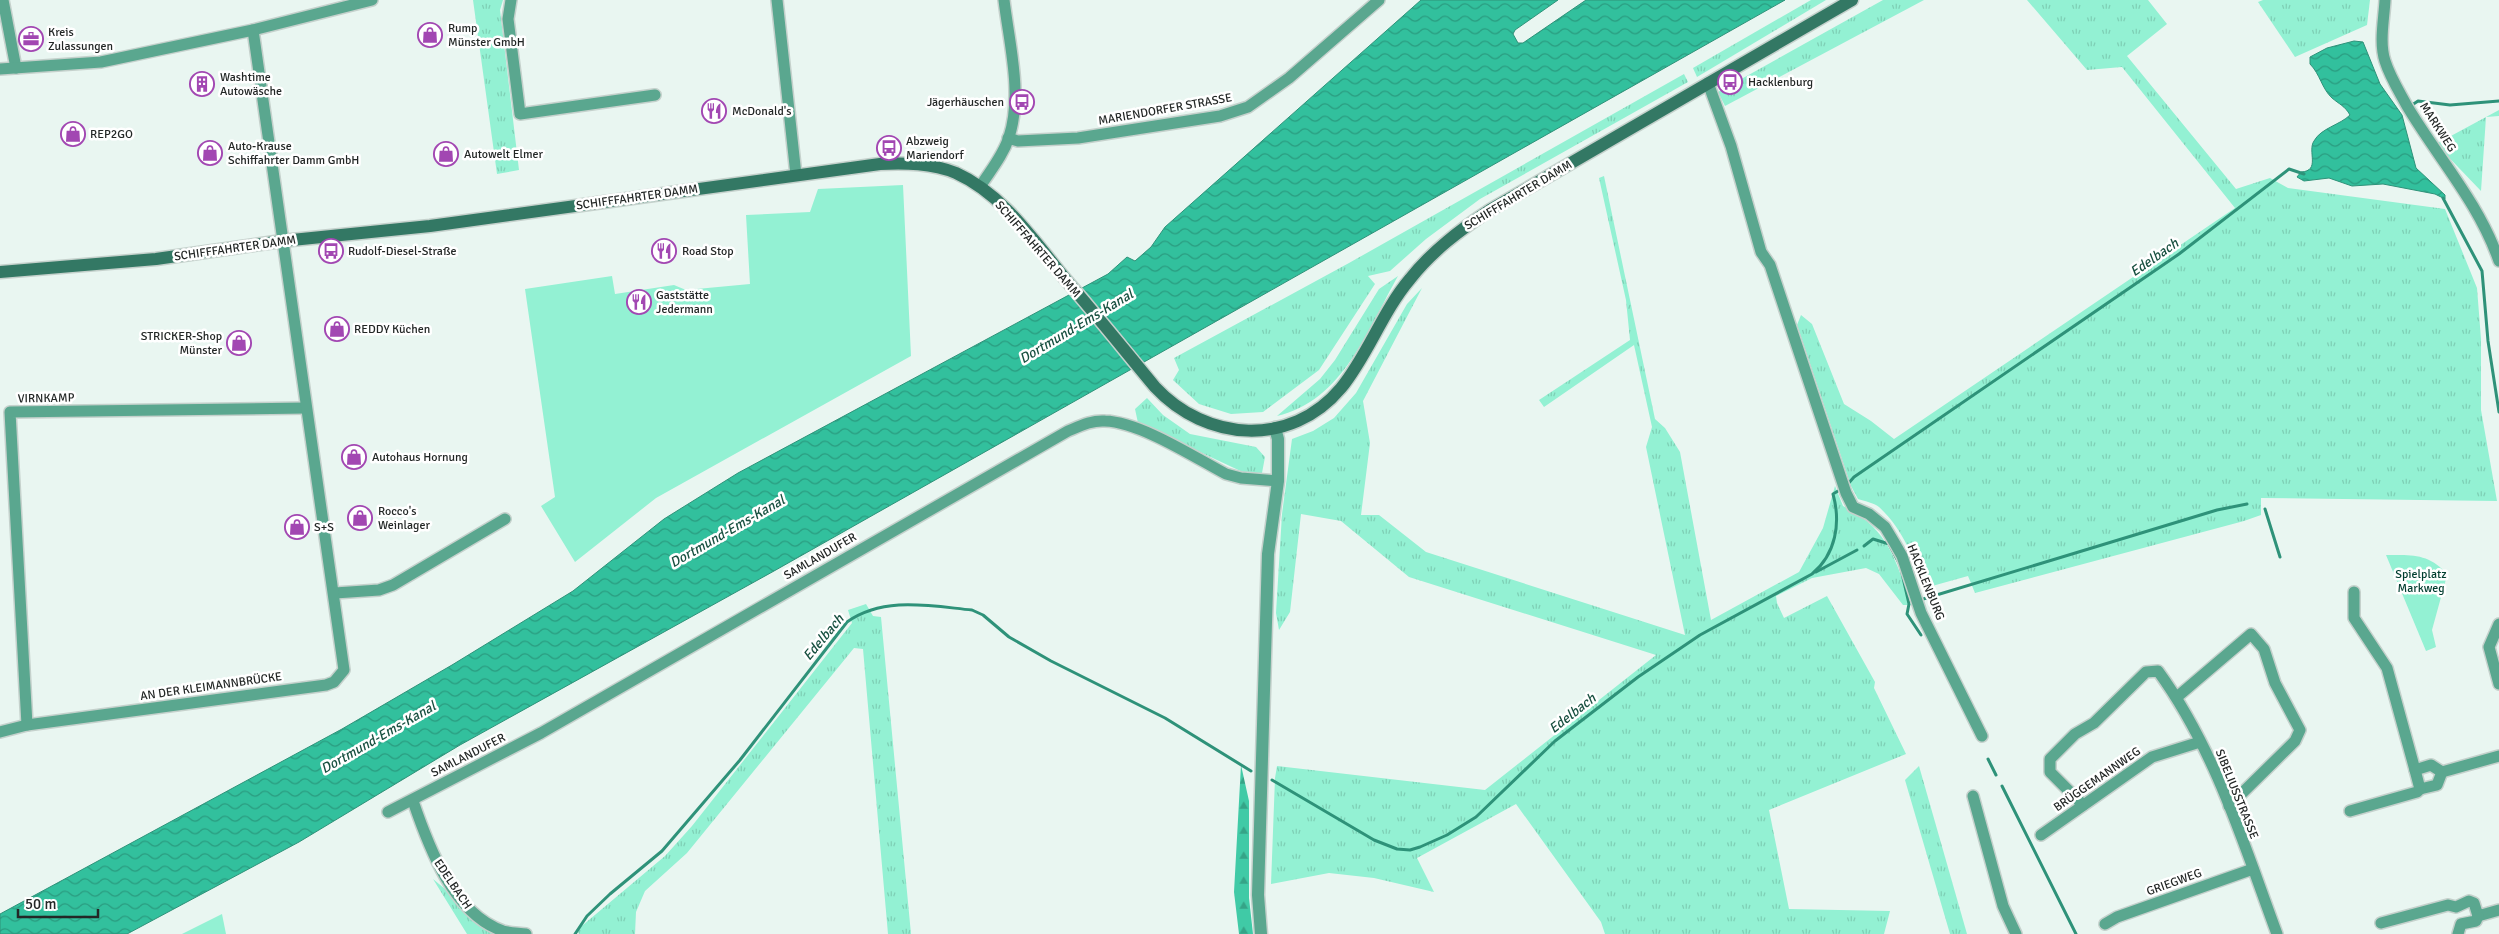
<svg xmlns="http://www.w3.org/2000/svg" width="2499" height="934" font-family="Signika,sans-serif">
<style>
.grass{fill:url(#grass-tufts)}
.forest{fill:url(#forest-firs)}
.park{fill:#93f1d3}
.water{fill:url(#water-waves);stroke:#2e9279}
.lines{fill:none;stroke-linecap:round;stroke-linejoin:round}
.stream{stroke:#2e9279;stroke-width:3}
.minor-casing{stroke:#c5d1cc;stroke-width:14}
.tertiary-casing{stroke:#c5d1cc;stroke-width:15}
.secondary-casing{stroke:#c5d1cc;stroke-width:15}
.minor{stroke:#5aa78f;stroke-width:11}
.tertiary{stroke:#5aa78f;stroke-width:12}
.secondary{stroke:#337864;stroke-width:12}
.labels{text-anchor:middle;stroke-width:5;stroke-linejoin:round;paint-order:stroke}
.poi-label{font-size:12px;fill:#232726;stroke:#fff;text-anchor:start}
.street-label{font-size:12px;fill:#232726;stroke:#fff}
.park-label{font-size:12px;fill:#003d2f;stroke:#fff}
.water-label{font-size:14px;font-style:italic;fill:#185040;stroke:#fff}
</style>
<defs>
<pattern id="grass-tufts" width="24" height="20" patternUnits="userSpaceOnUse" patternTransform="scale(1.25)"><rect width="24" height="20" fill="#93f1d3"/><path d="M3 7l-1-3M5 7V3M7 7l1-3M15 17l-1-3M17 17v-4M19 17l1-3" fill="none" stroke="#7ecfb5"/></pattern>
<pattern id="forest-firs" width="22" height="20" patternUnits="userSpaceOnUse" patternTransform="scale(1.25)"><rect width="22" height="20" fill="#40caa6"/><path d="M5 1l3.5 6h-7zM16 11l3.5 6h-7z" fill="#35a487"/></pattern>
<pattern id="water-waves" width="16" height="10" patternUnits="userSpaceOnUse" patternTransform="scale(1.25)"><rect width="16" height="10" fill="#32c09d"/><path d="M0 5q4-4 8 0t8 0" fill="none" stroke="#2a9c80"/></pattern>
</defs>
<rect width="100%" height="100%" fill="#e9f6f1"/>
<g class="grass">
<path d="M473,0H503L500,10L519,170L497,174Z"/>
<path d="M1811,0H1826L1697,77L1693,68Z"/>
<path d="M1883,0H1924L1725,106L1718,92Z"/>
<path d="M2027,0H2148L2167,24L2127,56L2236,189L2270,178L2288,188L2445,209L2477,288L2481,339V410L2497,501L2261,498V515L2244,521L1975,593L1968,576L1925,588C1914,559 1903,529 1879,507C1874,503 1864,501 1858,499L1851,486L1797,325L1801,315L1812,324L1844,404L1871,421L1894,439L2235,208L2122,67L2087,70Z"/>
<path d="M2263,0H2370L2367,25L2295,57L2258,2Z"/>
<path d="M1684,74L1688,82L1480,199L1426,239L1390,271L1368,276L1375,284L1319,370L1263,412L1231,414L1199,404L1173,380L1179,370L1174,358L1349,263Z"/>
<path d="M2499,110V116L2486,117L2481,191L2436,144Z"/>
<path d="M1604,176L1655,419L1665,428L1680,452L1711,620L1799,572L1823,528L1835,486L1843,506C1888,528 1896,560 1911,605H1903L1879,574L1866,568L1812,578L1776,596L1777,603L1784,618L1827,596L1875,682L1874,688L1906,754L1769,810L1789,909L1890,911L1884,934H1605L1601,922L1516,804L1417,858L1434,892L1374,878L1329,873L1271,884L1275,778L1277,766L1485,790L1656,655L1409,577L1341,521L1301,514L1290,612L1279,630L1276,613L1282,514L1292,439L1313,431L1334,418L1356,393L1407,304L1422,288L1363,401L1370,443L1361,515H1379L1426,552L1685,635L1646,447L1652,427L1634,345L1544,407L1539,400L1630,340L1626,300L1599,178Z"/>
<path d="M1398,276C1368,329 1343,401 1277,416L1320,379L1335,360L1379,289Z"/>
<path d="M1147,398L1163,415L1190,434L1256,447L1265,457L1262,473L1249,475L1138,423L1135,409Z"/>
<path d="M866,604L873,616L881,617L911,934H888L863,649L854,648L687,853L645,891L636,912L635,934H579L577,930L665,856L692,826L852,623L848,610Z"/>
<path d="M1919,766L1967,934H1950L1905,780Z"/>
<path d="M433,879L445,889L469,917L493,934H467Z"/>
</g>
<path class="forest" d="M1241,765L1249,801V898L1253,934H1239L1234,892Z"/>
<g class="park">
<path d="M903,185L911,356L656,498L575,562L541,506L555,497L525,289L612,276L615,294L674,285L686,290L750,284L746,215L810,212L818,189Z"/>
<path d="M2386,555C2409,555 2428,553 2445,572L2446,579L2432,630L2436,647L2426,651Z"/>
<path d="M222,914L226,934H182Z"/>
</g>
<g class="water">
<path d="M1421,0H1558L1515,30L1513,34L1518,43H1523L1586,0H1785L774,571L460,745L299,842L127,934H0V914L342,729L452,665L573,591L664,519L738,473L1108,274L1127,257L1135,261L1151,247L1165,227Z"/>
<path d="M2354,41L2363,42L2380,84L2402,115L2416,168L2445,195V199L2435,194L2383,184L2352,186L2329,178L2304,181L2297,177L2301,172C2321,171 2307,151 2314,141C2321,128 2340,125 2350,115C2345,106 2339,104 2332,98C2322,89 2320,74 2310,64V57L2327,48Z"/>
</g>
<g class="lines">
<g class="stream">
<path d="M2412,105L2418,101L2450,105L2499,101"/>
<path d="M2443,198L2482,271L2488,341L2499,412"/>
<path d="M1847,485L1854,477L2179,254L2289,169L2304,174"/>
<path d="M2265,509L2280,557"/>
<path d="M1864,546L1873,539L1889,544L1899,563"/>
<path d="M1901,569L1909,604L1907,614L1921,635"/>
<path d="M1816,572L1857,550"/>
<path d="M1920,600L2217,510L2247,504"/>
<path d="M1988,759L1996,775"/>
<path d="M1272,780L1374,840L1397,849L1410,850L1420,847L1447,835L1476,817L1555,741L1638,677L1700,635L1812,574C1836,554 1841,523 1833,494L1838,491"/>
<path d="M2002,786L2076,934"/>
<path d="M575,934L587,916L610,894L662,851L740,760L847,622C884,596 930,606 972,610L983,615L1009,637L1051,661L1165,718L1251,771"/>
</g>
<defs>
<g id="minor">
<path d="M3,0L16,68"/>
<path d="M511,0L508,19L520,114L655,95"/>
<path d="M777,0L796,175"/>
<path d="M2385,0C2384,20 2379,42 2385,61C2390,77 2399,91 2407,106C2438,158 2479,203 2499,261"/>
<path d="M0,69L101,62L253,30L372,0"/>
<path d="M1708,83L1731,146L1761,252L1770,265L1846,493L1853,507L1869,514L1885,527L1894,542L1902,556L1921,613L1982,736"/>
<path d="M1008,138L1018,141L1078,138L1220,116L1248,107L1289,78L1379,0"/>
<path d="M980,187C990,171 1003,156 1009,137C1023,94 1009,43 1004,0"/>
<path d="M2354,592V618L2387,668L2415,770"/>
<path d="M335,593L379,590L393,585L505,519"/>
<path d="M2499,624L2489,647L2499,684"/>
<path d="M2177,697L2251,634L2264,649L2275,683L2300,730L2295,741L2229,806"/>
<path d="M27,725L10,412L306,408"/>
<path d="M0,732L27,725L326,685L334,682L344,670L253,30"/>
<path d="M2442,772L2437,785L2420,789L2415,770L2431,765L2442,772L2499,756"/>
<path d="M1973,796L2003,906L2016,934"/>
<path d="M413,801C428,845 453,914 503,931C510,933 519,933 526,934"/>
<path d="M2083,805L2050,772V759L2075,734L2094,723L2146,672L2158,671C2215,749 2244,845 2277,934"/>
<path d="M2350,811L2417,792L2420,789"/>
<path d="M388,812L541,733L1068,431C1080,426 1092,420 1105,421C1140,422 1194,457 1226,474L1241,478L1278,481"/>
<path d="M2041,835L2152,757L2200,742"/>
<path d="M2381,923L2448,905L2456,907L2469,901L2474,903L2478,916L2499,910"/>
<path d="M2105,924L2117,917L2253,869"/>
<path d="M2458,934L2461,924L2476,921L2478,916"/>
</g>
<path id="tertiary" d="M1261,934L1258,895L1268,554L1278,481V439L1275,428"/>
<path id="secondary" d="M0,272L156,259L282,241L430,226L880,164C905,163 932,163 956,173C1003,194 1035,242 1067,281C1097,316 1126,352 1155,387C1206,442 1291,448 1341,388C1368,355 1382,312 1410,279C1432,251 1460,230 1490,210L1852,0"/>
</defs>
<use href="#minor" class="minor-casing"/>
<use href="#tertiary" class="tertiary-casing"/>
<use href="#secondary" class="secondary-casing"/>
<use href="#minor" class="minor"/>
<use href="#tertiary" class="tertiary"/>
<use href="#secondary" class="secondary"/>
</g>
<defs>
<symbol id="shop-ring" viewBox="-11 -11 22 22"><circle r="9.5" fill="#fff" stroke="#a247b2" stroke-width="1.5"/><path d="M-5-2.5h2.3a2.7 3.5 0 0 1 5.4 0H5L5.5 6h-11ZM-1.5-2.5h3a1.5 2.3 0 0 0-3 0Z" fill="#a247b2"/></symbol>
<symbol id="office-ring" viewBox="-11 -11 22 22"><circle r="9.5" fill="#fff" stroke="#a247b2" stroke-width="1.5"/><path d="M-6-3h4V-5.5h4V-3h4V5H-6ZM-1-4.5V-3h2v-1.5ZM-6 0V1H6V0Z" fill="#a247b2"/></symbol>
<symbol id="bus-ring" viewBox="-11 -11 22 22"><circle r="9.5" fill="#fff" stroke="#a247b2" stroke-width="1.5"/><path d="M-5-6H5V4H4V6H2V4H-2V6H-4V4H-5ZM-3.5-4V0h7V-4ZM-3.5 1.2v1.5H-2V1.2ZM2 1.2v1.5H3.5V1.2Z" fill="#a247b2"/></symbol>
<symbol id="building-ring" viewBox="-11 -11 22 22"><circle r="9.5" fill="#fff" stroke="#a247b2" stroke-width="1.5"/><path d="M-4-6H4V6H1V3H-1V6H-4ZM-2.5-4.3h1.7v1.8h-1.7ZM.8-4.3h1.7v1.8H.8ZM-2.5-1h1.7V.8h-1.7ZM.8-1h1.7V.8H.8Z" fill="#a247b2"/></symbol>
<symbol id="restaurant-ring" viewBox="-11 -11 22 22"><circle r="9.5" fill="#fff" stroke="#a247b2" stroke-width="1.5"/><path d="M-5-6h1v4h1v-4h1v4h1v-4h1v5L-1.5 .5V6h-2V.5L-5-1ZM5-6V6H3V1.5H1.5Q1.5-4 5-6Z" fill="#a247b2"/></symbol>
</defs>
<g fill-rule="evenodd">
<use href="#shop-ring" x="416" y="21" width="28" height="28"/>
<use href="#office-ring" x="17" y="25" width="28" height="28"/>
<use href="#bus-ring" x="1716" y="68" width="28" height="28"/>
<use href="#building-ring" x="188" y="70" width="28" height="28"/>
<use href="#bus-ring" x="1008" y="88" width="28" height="28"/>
<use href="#restaurant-ring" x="700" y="97" width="28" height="28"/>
<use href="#shop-ring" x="59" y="120" width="28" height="28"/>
<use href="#bus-ring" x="875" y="134" width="28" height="28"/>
<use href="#shop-ring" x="196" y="139" width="28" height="28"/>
<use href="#shop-ring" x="432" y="140" width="28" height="28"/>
<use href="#bus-ring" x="317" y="237" width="28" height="28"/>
<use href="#restaurant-ring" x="650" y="237" width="28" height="28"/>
<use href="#restaurant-ring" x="625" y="288" width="28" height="28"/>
<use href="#shop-ring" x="323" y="315" width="28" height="28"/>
<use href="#shop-ring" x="225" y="329" width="28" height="28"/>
<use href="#shop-ring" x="340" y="443" width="28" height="28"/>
<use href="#shop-ring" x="346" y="504" width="28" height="28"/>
<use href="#shop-ring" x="283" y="513" width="28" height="28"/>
</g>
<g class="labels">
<g class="poi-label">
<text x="448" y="32">Rump<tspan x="448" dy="14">Münster GmbH</tspan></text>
<text x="48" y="36">Kreis<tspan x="48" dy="14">Zulassungen</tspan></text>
<text x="220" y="81">Washtime<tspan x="220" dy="14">Autowäsche</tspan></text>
<text x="1748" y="86">Hacklenburg</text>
<text x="1004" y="106" text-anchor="end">Jägerhäuschen</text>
<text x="732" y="115">McDonald's</text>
<text x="90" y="138">REP2GO</text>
<text x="906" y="145">Abzweig<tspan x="906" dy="14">Mariendorf</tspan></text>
<text x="228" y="150">Auto-Krause<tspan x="228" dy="14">Schiffahrter Damm GmbH</tspan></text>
<text x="464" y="158">Autowelt Elmer</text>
<text x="348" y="255">Rudolf-Diesel-Straße</text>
<text x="682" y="255">Road Stop</text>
<text x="656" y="299">Gaststätte<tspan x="656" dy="14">Jedermann</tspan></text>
<text x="354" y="333">REDDY Küchen</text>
<text x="222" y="340" text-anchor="end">STRICKER-Shop<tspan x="222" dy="14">Münster</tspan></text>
<text x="372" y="461">Autohaus Hornung</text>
<text x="378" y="515">Rocco's<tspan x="378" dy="14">Weinlager</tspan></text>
<text x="314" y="531">S+S</text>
</g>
<g class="street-label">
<text transform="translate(1165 109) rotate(-10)" y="4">MARIENDORFER STRASSE</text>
<text transform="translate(2438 127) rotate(57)" y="4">MARKWEG</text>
<text transform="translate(1518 195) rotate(-31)" y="4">SCHIFFFAHRTER DAMM</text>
<text transform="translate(637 197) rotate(-8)" y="4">SCHIFFFAHRTER DAMM</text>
<text transform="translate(235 248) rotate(-8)" y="4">SCHIFFFAHRTER DAMM</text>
<text transform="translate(1038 249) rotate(49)" y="4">SCHIFFFAHRTER DAMM</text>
<text transform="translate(46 398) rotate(-1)" y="4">VIRNKAMP</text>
<text transform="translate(820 556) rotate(-30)" y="4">SAMLANDUFER</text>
<text transform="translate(1926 582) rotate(68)" y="4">HACKLENBURG</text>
<text transform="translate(211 686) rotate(-8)" y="4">AN DER KLEIMANNBRÜCKE</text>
<text transform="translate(468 755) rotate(-27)" y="4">SAMLANDUFER</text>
<text transform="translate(2097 779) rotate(-35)" y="4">BRÜGGEMANNWEG</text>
<text transform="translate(2237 794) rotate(68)" y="4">SIBELIUSSTRASSE</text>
<text transform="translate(2174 882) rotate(-20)" y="4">GRIEGWEG</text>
<text transform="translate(453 884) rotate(56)" y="4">EDELBACH</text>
</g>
<g class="park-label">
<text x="2421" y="578">Spielplatz<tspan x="2421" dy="14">Markweg</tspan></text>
</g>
<g class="water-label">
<text transform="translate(2154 257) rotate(-35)" y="5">Edelbach</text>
<text transform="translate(1076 326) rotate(-31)" y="5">Dortmund-Ems-Kanal</text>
<text transform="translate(727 531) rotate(-30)" y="5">Dortmund-Ems-Kanal</text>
<text transform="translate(823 637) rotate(-50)" y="5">Edelbach</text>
<text transform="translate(1572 713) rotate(-38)" y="5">Edelbach</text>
<text transform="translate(378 737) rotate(-30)" y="5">Dortmund-Ems-Kanal</text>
</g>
</g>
<path d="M18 909v8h80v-8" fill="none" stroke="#232726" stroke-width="2.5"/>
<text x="25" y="909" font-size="15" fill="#232726" stroke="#ffffff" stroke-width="4" paint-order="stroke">50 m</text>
</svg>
